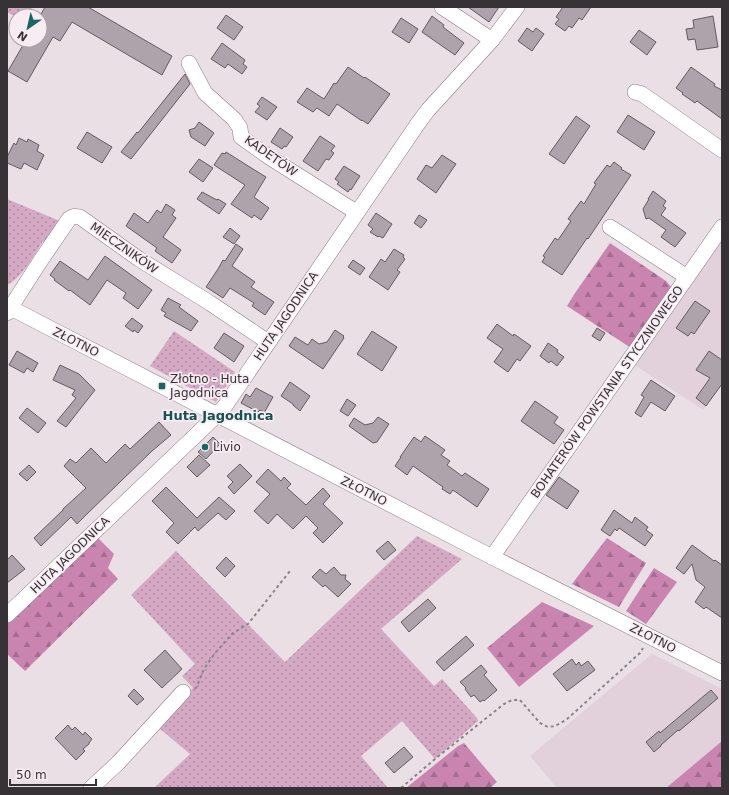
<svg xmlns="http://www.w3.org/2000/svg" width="729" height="795" font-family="'DejaVu Sans',sans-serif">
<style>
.built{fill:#e2d0db}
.grass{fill:url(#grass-dots)}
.forest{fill:url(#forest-firs)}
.building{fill:#aea3aa;stroke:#645a60}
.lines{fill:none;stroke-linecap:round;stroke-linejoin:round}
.minor-casing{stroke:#897e84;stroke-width:16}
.path{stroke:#8b8388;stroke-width:2;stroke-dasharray:3 3;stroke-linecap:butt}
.minor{stroke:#fff;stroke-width:15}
.poi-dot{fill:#186663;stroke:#f8ecf3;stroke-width:1.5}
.labels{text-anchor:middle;stroke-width:3.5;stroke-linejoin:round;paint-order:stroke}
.street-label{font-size:12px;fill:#373235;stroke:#f8ecf3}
.poi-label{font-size:12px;fill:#373235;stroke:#f8ecf3;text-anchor:start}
.neighbourhood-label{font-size:13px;font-weight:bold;fill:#155250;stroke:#f8ecf3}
</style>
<defs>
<pattern id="grass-dots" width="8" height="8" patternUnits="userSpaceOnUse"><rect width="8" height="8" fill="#d5a9c4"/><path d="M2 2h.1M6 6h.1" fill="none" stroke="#ae8aa0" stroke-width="1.8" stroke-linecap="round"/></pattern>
<pattern id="forest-firs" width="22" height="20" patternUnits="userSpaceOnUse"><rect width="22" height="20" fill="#c985b0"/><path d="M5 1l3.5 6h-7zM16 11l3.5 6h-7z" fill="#a46d90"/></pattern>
</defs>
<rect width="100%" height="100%" fill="#ebdfe6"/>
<g class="built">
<path d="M722,238V384L703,410L630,362Z"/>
<path d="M652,654L722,689V741L666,788H557L530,756Z"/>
</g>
<g class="grass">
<path d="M7,7H33L28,16H16V17L7,12Z"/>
<path d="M7,199L60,221L47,243L43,241C34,255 22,278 7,285Z"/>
<path d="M174,331L235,372L216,402L150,366Z"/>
<path d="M417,536L462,559L381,629L434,686L442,679L477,718L478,721L435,759L402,721L361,756L388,788H154L190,754L159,728L193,688L182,676L195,664L131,595L176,551L285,662Z"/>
</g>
<g class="forest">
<path d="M610,243L666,281L672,288L631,348L567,306L575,293Z"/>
<path d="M93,533L114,554L108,568L118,579L25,671L7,654V615Z"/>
<path d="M607,538L646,563L619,607L572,584Z"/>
<path d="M654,568L677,582L646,624L626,611Z"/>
<path d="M542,602L594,626L519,687L487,648Z"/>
<path d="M722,741V788H666L672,783Z"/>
<path d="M464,743L497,782L490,788H406L458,746Z"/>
</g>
<g class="building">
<path d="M45,7H88L172,56L162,75L72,22L60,41L53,37L27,82L8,71L26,40H40V16Z"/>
<path d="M468,7H499L489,22Z"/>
<path d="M563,7H591L582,20L579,18L572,28L569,26L565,31L555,24L559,19L556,17Z"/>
<path d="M226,15L243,27L234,40L217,28Z"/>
<path d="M432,16L444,25L443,27L464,43L455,55L422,32Z"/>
<path d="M713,16L718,47L697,50L695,39L688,40L686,29L694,28L693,20Z"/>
<path d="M401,18L418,29L409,43L392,32Z"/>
<path d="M527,28L533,32L536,28L544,34L532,51L518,41Z"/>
<path d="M639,30L656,42L647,55L630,42Z"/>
<path d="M222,43L245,60L243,64L247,67L242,74L228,64L225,68L211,59Z"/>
<path d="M348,67L364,78L365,77L390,94L368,124L362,120V121L337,104L329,116L317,108L313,112L297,102L307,88L324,99L334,83L336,84Z"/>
<path d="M691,67L715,84L714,86L722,90V119L697,101L695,103L682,94L683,93L676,88Z"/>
<path d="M185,74L190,84L131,159L121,152L137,132L138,133Z"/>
<path d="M262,97L277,107L267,120L255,112L260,106L257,104Z"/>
<path d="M628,115L655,132L644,150L617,132Z"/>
<path d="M576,116L590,126L564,164L549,154Z"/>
<path d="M199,122L214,133L205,146L191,137L189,130L195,128Z"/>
<path d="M280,128L293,137L286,147L284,146L282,149L271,142Z"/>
<path d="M87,132L112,147L102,163L77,148Z"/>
<path d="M320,136L335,146L331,151L334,153L329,160L326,159L318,171L303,161Z"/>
<path d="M19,138L27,142L28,139L39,145L37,151L44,155L37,170L24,163L21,169L7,163V157L14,143L16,145Z"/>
<path d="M226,152L253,169L266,177L254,197L269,208L261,220L254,215L252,218L231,204L245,185L214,165L222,153L225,154Z"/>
<path d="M442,155L456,164L436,193L417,179L426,165L432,168Z"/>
<path d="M199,159L213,168L203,182L189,172Z"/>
<path d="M614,162L622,168L621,169L631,175L588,239L587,238L562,275L542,262L545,257L543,256L555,238L558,240L571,221L568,219L581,201L584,204L596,184L594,183L607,165L610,167Z"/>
<path d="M344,166L360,176L351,190L350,189L348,192L337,184L339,182L335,179Z"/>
<path d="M653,191L666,201L663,206L666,208L661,215L686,233L675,247L661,237L666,230L649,218L646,219L643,209L649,199H648Z"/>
<path d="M202,192L217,200L218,199L226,204L219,214L197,199Z"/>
<path d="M166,204L175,210L172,215L176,218L163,237L181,250L172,263L155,251L157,248L126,226L134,213L148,223L157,210L161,213Z"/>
<path d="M376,213L392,224L383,238L379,236L378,237L370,232L373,229L368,225Z"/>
<path d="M419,215L427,220L421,228L414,223Z"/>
<path d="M230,228L240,236L234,244L223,237Z"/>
<path d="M236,244L243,249L232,266L255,282L251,287L274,302L265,315L252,306L254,303L230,288L223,298L206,287L218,269L223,260L225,261Z"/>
<path d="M394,249L404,255L403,257L405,259L397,270L400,272L388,290L369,277L381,259L385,262Z"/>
<path d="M105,256L152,290L138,309L123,298L126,293L107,280L90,305L70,290L69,291L54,280L55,279L50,275L60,261L88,280Z"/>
<path d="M353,260L365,268L360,275L348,267Z"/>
<path d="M168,298L181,305L179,307L198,321L191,331L164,316L166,313L161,310Z"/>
<path d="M695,301L710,311L694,334L691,332L688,336L676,328Z"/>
<path d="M132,318L143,326L138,333L134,330L133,332L125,326Z"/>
<path d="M497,324L513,336L514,334L531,346L520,361L517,359L508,372L494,362L503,349L487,338Z"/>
<path d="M597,328L605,333L600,341L592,336Z"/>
<path d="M335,330L344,336L343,337L344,338L323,369L289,346L295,337L308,345L312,339L319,344L327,342Z"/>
<path d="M372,331L397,347L382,371L357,354Z"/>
<path d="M224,333L244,346L234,362L214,348Z"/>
<path d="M548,343L558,350L557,352L564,357L557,366L551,361L549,363L540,356Z"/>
<path d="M17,351L38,363L33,372L27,368L24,373L9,365Z"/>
<path d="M709,351L722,360V384L706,406L696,398L710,378L696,370Z"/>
<path d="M60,365L79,374L95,390L66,427L57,421L76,398L72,395L75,390L53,380Z"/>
<path d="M651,380L675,396L665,411L651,402L641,417L635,413L644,397L641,395Z"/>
<path d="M290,382L310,396L300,411L293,405V404L281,396Z"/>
<path d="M256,388L273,397L264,413L260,410L258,412L241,403L246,394L250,397Z"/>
<path d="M347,399L356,405L348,416L340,411Z"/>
<path d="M535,401L558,417L554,423L564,430L554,444L521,421Z"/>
<path d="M27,408L46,423L38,433L19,418Z"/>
<path d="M378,417L389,424L377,442L373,443L349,426L354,418L365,425L373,423Z"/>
<path d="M159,422L171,435L152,451L87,514L77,524L71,517L41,546L34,538L63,510V509L86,488L64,466L70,459L76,463L91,448L106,463L125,444L130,449Z"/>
<path d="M425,436L445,450L441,455L450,461L447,465L462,476L465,473L489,489L477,507L453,490L450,494L442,489L443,487L413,466L407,475L395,466L401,457H400L414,437L421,442Z"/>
<path d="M213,437L220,444L206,459L198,452Z"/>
<path d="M199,455L210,465L197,477L187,467Z"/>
<path d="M240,464L252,476L234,494L228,487L233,482L227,476Z"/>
<path d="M29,465L36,472L27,481L19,474Z"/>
<path d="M268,469L281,481L284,477L291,484L287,488L306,505L323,488L330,496L323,504L343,523L323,543L313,533L318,528L306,516L293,529L277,514L268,524L254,511L270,494L256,482Z"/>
<path d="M559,477L579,491L567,509L546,495Z"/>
<path d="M166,487L197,518L219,497L235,511L226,520L218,513L198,531L195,527L178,544L166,532L174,523L152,501Z"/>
<path d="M614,510L632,523L635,517L648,527L646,530L653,535L645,546L619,528L617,531L615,529L610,536L601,530Z"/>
<path d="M388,541L396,550L384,560L376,551Z"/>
<path d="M692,545L714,561L715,560L722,565V618L706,607L704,609L695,602L705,587L696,580L692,564L684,574L676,568Z"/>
<path d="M12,555L25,569L7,583V560Z"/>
<path d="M226,557L235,566L225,577L216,568Z"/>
<path d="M334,567L341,575H346L345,579L351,584L338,597L325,585L323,587L312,577L320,569L326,574Z"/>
<path d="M428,599L436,608L409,632L401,622Z"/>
<path d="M466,636L474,645L444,671L436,662Z"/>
<path d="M165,650L182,669L162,688L144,670Z"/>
<path d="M572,659L576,665L579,662L581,666L588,661L595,670L567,691L553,674Z"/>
<path d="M481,665L487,672L484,675L497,690L484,701L483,700L480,702L474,695L471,697L465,689L466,688L460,682Z"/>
<path d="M134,689L144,699L137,705L128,696Z"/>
<path d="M711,690L718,698L679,731L678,730L661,745V746L654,752L646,742L659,731L660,733Z"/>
<path d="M68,725L72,730L75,727L83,735L85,732L92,739L89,743V744L83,749L85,751L76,760L55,738Z"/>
<path d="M404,747L413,757L394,773L385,763Z"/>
</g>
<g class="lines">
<defs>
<g id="minor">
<path d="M442,7L492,40"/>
<path d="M189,63L205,93L234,119L240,128L241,137L269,157L356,212"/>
<path d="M635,92L642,94L722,150"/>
<path d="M610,227L687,277"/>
<path d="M7,306L492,557L722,673"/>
<path d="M7,313L41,260L69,219C73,216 75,216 80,217L139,259L210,303L268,342"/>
<path d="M492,557L722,227"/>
<path d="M7,615L217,415L225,406L419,122L428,110L492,40L517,7"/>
<path d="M91,788L118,763L183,692"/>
</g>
</defs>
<use href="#minor" class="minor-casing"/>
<g class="path">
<path d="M195,689L197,686L204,669L215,653L233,633L248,624L290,571"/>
<path d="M401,788L435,759L504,704L512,700H520L540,723L548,727L555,726L566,720L640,653L643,648"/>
</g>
<use href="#minor" class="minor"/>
</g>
<g class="poi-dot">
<rect x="158" y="382" width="8" height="8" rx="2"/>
<circle cx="205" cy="447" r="4"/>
</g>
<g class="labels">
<g class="street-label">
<text transform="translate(271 156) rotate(35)" y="4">KADETÓW</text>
<text transform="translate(124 248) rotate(35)" y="4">MIECZNIKÓW</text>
<text transform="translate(286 316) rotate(-56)" y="4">HUTA JAGODNICA</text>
<text transform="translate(76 342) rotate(27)" y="4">ZŁOTNO</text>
<text transform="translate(607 392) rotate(-55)" y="4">BOHATERÓW POWSTANIA STYCZNIOWEGO</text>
<text transform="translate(364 491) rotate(27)" y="4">ZŁOTNO</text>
<text transform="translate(70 555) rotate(-44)" y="4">HUTA JAGODNICA</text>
<text transform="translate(653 638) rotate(27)" y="4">ZŁOTNO</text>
</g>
<g class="poi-label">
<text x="170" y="383">Złotno - Huta<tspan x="170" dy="14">Jagodnica</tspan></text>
<text x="213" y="451">Livio</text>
</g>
<g class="neighbourhood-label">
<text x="218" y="420">Huta Jagodnica</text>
</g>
</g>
<rect width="729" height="795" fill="none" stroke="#373235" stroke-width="16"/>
<g transform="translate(28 28) rotate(214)"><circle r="19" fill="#f8ecf3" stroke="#aba2a7"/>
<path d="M0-3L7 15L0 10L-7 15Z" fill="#186663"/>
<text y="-6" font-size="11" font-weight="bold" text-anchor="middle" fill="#373235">N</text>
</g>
<path d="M10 779v6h86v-6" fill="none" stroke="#373235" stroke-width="2"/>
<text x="16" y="779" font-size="12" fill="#373235" stroke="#f8ecf3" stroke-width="3" paint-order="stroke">50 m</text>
</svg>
